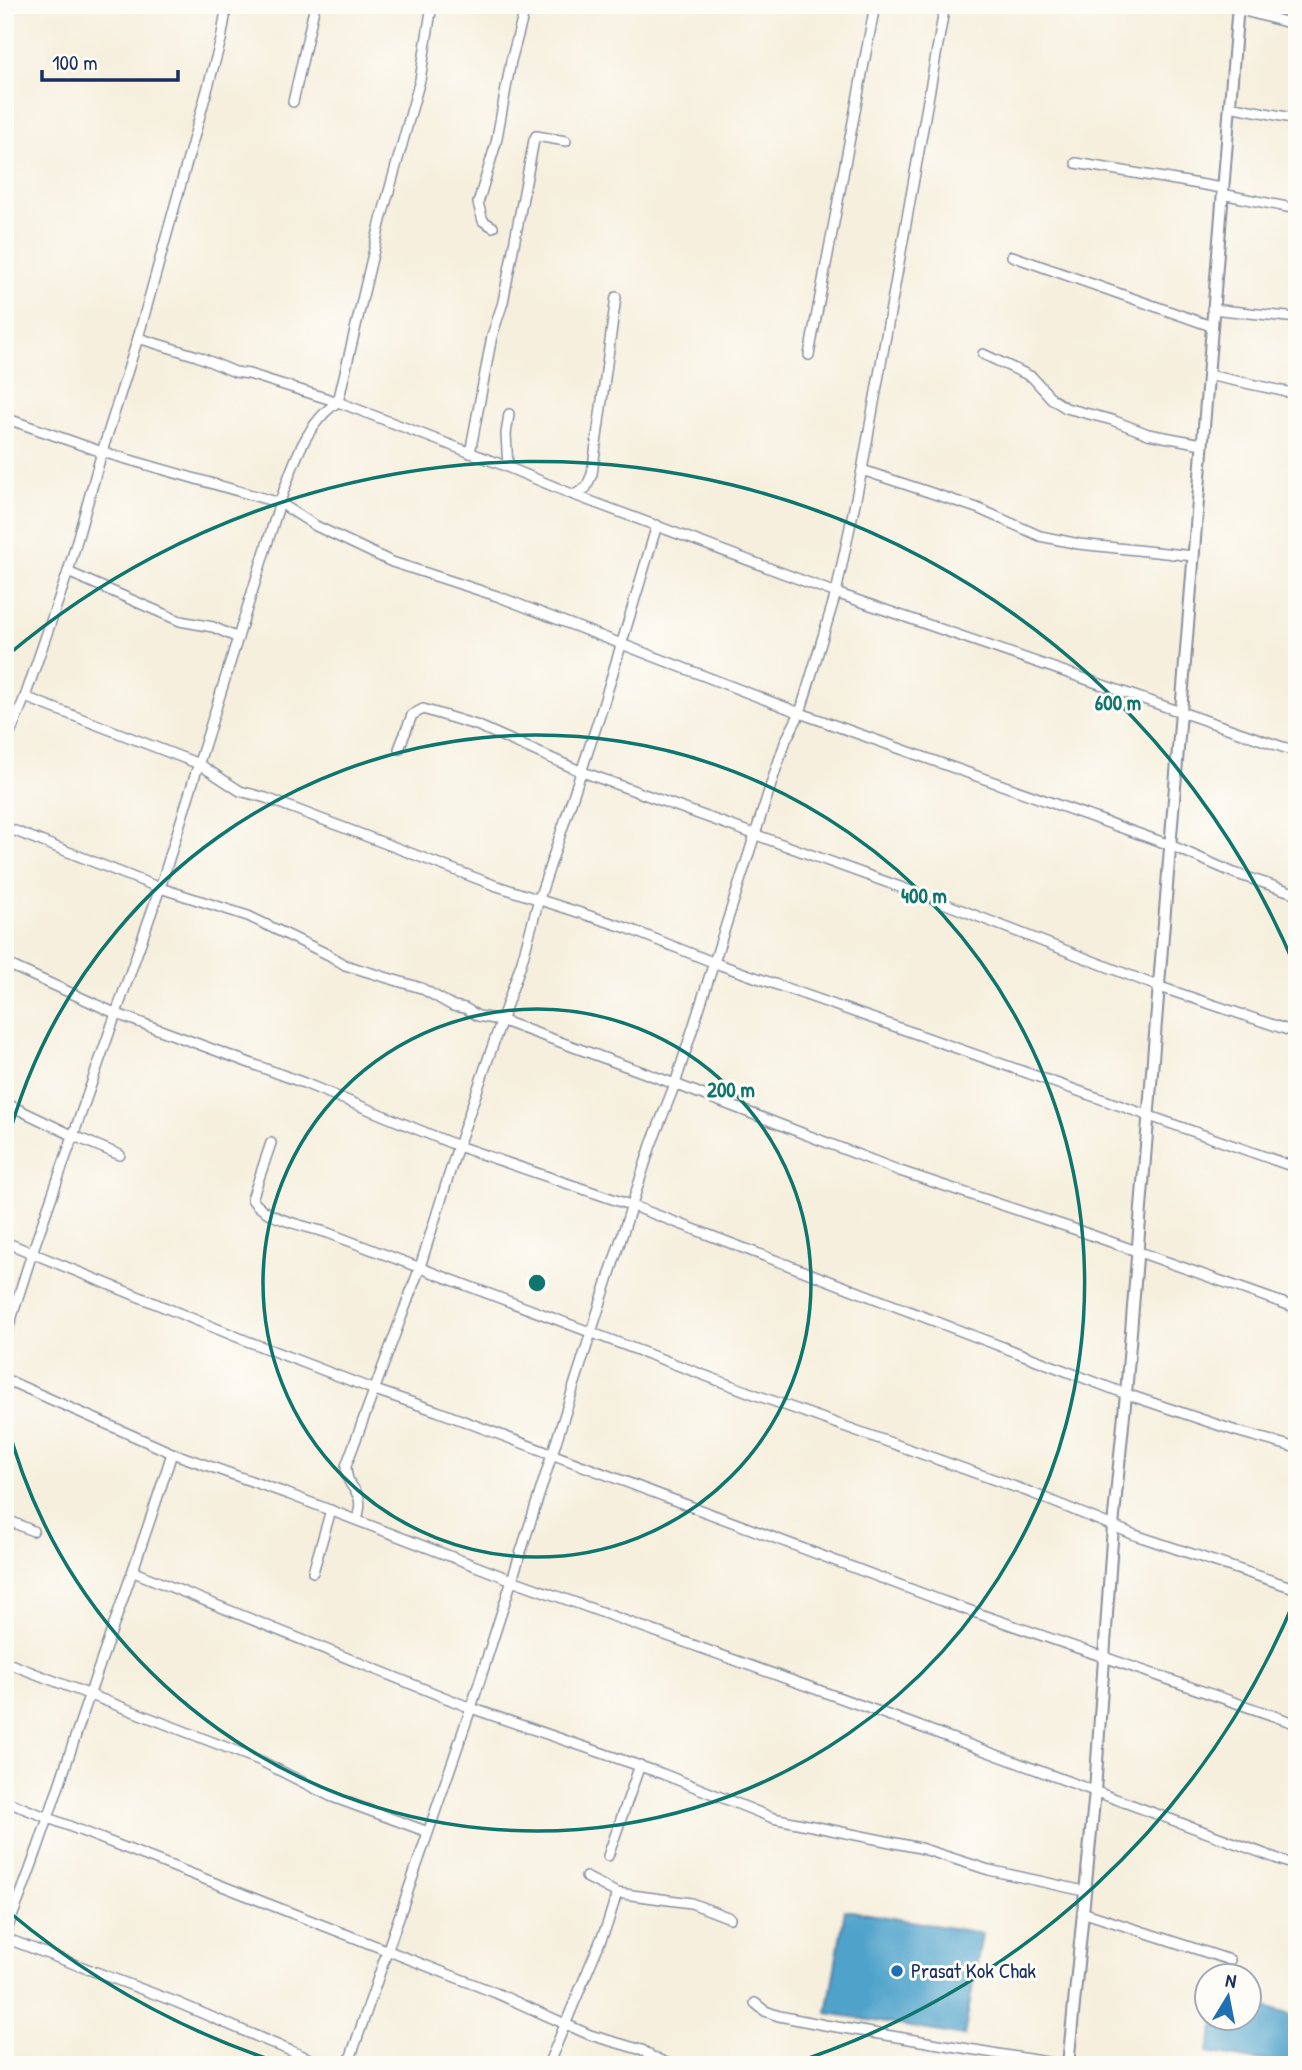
<svg xmlns="http://www.w3.org/2000/svg" width="1302" height="2070" font-family="'Patrick Hand',sans-serif">
<style>
.water{fill:#50a3cb;stroke:#366994;stroke-width:2}
.lines{fill:none;stroke-linecap:round;stroke-linejoin:round}
.minor-casing{stroke:#888f9e;stroke-width:12}
.tertiary-casing{stroke:#888f9e;stroke-width:14}
.minor{stroke:#fff;stroke-width:9}
.tertiary{stroke:#fff;stroke-width:10}
.ring{fill:none;stroke:#0f766e;stroke-width:3.5}
.poi-dot{fill:#1f6fb2;stroke:#fdfcf7;stroke-width:2.5}
.labels{text-anchor:middle;stroke-width:6;stroke-linejoin:round;paint-order:stroke}
.poi-label{font-size:21px;fill:#1b2f5e;stroke:#fdfcf7;text-anchor:start}
.centre{fill:#0f766e;stroke:#fdfcf7;stroke-width:3.5}
.ring-label{font-size:21px;text-anchor:middle;font-weight:bold;fill:#0f766e;stroke:#fdfcf7;stroke-width:6;stroke-linejoin:round;paint-order:stroke}
</style>
<rect width="100%" height="100%" fill="#fdfcf7"/>
<filter id="ink" filterUnits="userSpaceOnUse"><feTurbulence type="fractalNoise" baseFrequency=".0143" numOctaves="2"/><feDisplacementMap in="SourceGraphic" scale="14" xChannelSelector="R" yChannelSelector="G"/><feConvolveMatrix kernelMatrix="1 2 1 2 8 2 1 2 1" color-interpolation-filters="sRGB"/></filter>
<filter id="wash" filterUnits="userSpaceOnUse"><feTurbulence type="fractalNoise" baseFrequency=".00686" numOctaves="4" result="noise"/><feDisplacementMap in="SourceGraphic" scale="28" xChannelSelector="R" yChannelSelector="G"/><feGaussianBlur stdDeviation="1.57" result="paint"/><feColorMatrix in="noise" values="0 0 0 0 0 0 0 0 0 0 0 0 0 0 0 0 0 1.4 0 .05"/><feComposite in="paint" operator="in"/></filter>
<g filter="url(#wash)">
<rect width="100%" height="100%" fill="#f6efdd"/>
<g class="water">
<path d="M845,1910L982,1933L964,2036L827,2013Z"/>
<path d="M1250,2005L1263,2006L1297,2017V2065H1282L1207,2052L1217,2018H1250Z"/>
</g>
</g>
<g filter="url(#ink)">
<g class="lines">
<defs>
<g id="minor">
<path d="M1237,9L1297,25"/>
<path d="M293,102L315,5"/>
<path d="M1229,106L1297,119"/>
<path d="M1076,163L1222,188"/>
<path d="M1222,194L1297,209"/>
<path d="M493,227L483,221L478,203L496,143L511,61L526,5"/>
<path d="M1012,256L1211,326"/>
<path d="M1212,309L1297,318"/>
<path d="M138,338L197,356L235,372L249,374L338,402L500,464L574,495L836,593L1297,752"/>
<path d="M983,354L1032,377L1052,399L1066,408L1112,420L1148,434L1202,444"/>
<path d="M809,355L875,5"/>
<path d="M1208,375L1297,394"/>
<path d="M5,418L102,452L280,503L316,526L392,562L497,596L800,713L1170,845L1234,873L1297,894"/>
<path d="M470,453L492,336L503,302L534,140L536,136L566,141"/>
<path d="M508,467L506,434L509,414"/>
<path d="M862,470L977,508L1040,536L1079,544L1194,556"/>
<path d="M574,495L586,488L592,474L616,297"/>
<path d="M68,572L180,621L213,627L238,638"/>
<path d="M25,697L199,764L240,791L266,798L494,885L627,928L715,963L1297,1168"/>
<path d="M5,746L25,697L68,572L102,452L138,338L221,40L227,5"/>
<path d="M399,749L412,715L423,709L479,726L580,771L933,899L1157,986L1297,1033"/>
<path d="M5,827L160,888L248,916L329,955L345,965L421,988L453,1006L465,1008L478,1016L500,1020L675,1084L900,1171L1077,1230L1297,1308"/>
<path d="M5,963L117,1014L304,1083L458,1146L633,1206L1126,1394L1236,1431L1297,1448"/>
<path d="M5,1103L74,1136L120,1155"/>
<path d="M271,1143L252,1199C264,1219 306,1226 328,1233L759,1396L1032,1493L1135,1535L1297,1589"/>
<path d="M5,1242L247,1341L375,1390L437,1411L945,1602L1297,1724"/>
<path d="M5,1339L32,1253L160,888L282,496C293,464 307,422 338,402L381,220L420,80L432,5"/>
<path d="M5,1379L172,1453L288,1494L512,1580L910,1723L1297,1866"/>
<path d="M5,1519L33,1531"/>
<path d="M357,1520C367,1486 346,1494 346,1466L420,1267L458,1146L522,961L539,899L602,709L657,525"/>
<path d="M134,1572L471,1708L663,1774L773,1818L920,1848L989,1870L1084,1891"/>
<path d="M313,1572L331,1510"/>
<path d="M5,1662L259,1760L330,1796L428,1832"/>
<path d="M5,1801L496,1993L590,2035L642,2050L652,2057L672,2065"/>
<path d="M608,1856L640,1765"/>
<path d="M586,1877L617,1893L691,1903L730,1918"/>
<path d="M1082,1912L1230,1960"/>
<path d="M5,1934C37,1857 61,1778 88,1699C116,1617 146,1536 172,1453"/>
<path d="M5,1938L176,2002L324,2065"/>
<path d="M755,2003L765,2011L779,2016L825,2025L1065,2065"/>
<path d="M348,2065L471,1708L651,1145L675,1084L775,772L786,740L800,713L836,593L862,470L945,5"/>
<path d="M548,2065L607,1925L617,1893"/>
</g>
<path id="tertiary" d="M1068,2065L1095,1791L1113,1526L1126,1394L1238,5"/>
</defs>
<use href="#minor" class="minor-casing"/>
<use href="#tertiary" class="tertiary-casing"/>
<use href="#minor" class="minor"/>
<use href="#tertiary" class="tertiary"/>
</g>
</g>
<g class="ring">
<circle cx="537" cy="1283" r="274"/>
<path d="M5 1150A548 548 0 1 1 5 1416"/>
<path d="M1296 1597A821 821 0 0 1 791 2064M283 2064A821 821 0 0 1 9 1912M9 654A821 821 0 0 1 1296 969"/>
</g>
<circle class="poi-dot" cx="897" cy="1971" r="7"/>
<g class="labels">
<g class="poi-label">
<text x="911" y="1978">Prasat Kok Chak</text>
</g>
</g>
<circle cx="537" cy="1283" r="10" class="centre"/>
<g class="ring-label">
<text x="1118" y="710">600 m</text>
<text x="924" y="903">400 m</text>
<text x="731" y="1097">200 m</text>
</g>
<rect width="1302" height="2070" fill="none" stroke="#fdfcf7" stroke-width="28"/>
<g transform="translate(1228 1997) rotate(10)"><circle r="33" fill="#fdfcf7" stroke="#a3aaba" stroke-width="2"/>
<path d="M0-5L12 26L0 18L-12 26Z" fill="#1f6fb2"/>
<text y="-10" font-size="19" font-weight="bold" text-anchor="middle" fill="#1b2f5e">N</text>
</g>
<path d="M42 70v10h136v-10" fill="none" stroke="#1b2f5e" stroke-width="3.5"/>
<text x="52" y="70" font-size="21" fill="#1b2f5e" stroke="#fdfcf7" stroke-width="5" paint-order="stroke">100 m</text>
</svg>
